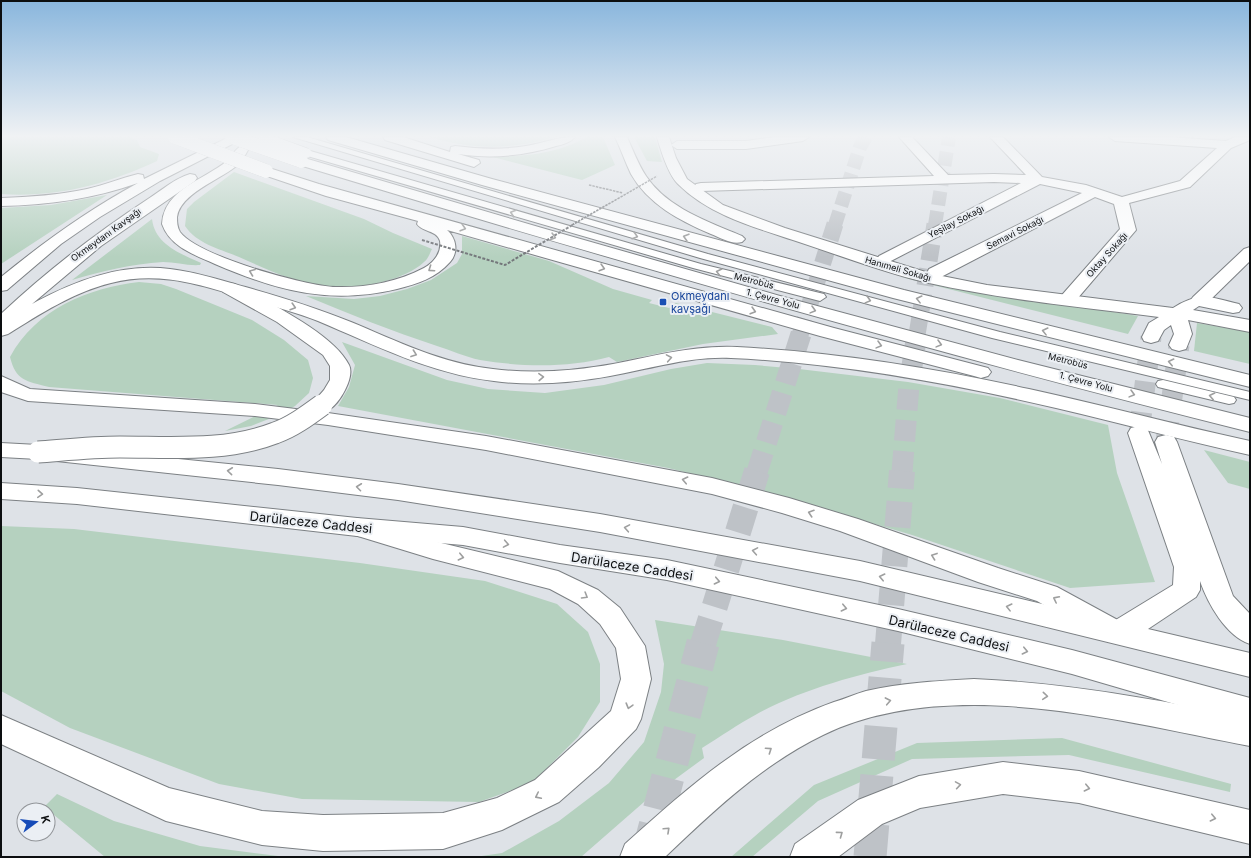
<svg xmlns="http://www.w3.org/2000/svg" width="1251" height="858" font-family="Inter,sans-serif">
<style>
.green{fill:#b5d1bf}
.lines{fill:none;stroke-linecap:round;stroke-linejoin:round}
.secondary-tunnel{stroke:#bec2c7;stroke-width:21;stroke-dasharray:21 10;stroke-linecap:butt}
.primary-tunnel-far4{stroke:#bec2c7;stroke-width:14;stroke-dasharray:14 6;stroke-linecap:butt}
.primary-tunnel-far3{stroke:#bec2c7;stroke-width:17;stroke-dasharray:17 8;stroke-linecap:butt}
.primary-tunnel-far2{stroke:#bec2c7;stroke-width:21;stroke-dasharray:21 10;stroke-linecap:butt}
.primary-tunnel-far1{stroke:#bec2c7;stroke-width:26;stroke-dasharray:26 13;stroke-linecap:butt}
.primary-tunnel{stroke:#bec2c7;stroke-width:33;stroke-dasharray:33 16;stroke-linecap:butt}
.service-casing{stroke:#7c8084;stroke-width:2}
.minor-casing{stroke:#7c8084;stroke-width:2}
.tertiary-casing{stroke:#7c8084;stroke-width:2}
.secondary-casing{stroke:#7c8084;stroke-width:2}
.primary-casing{stroke:#7c8084;stroke-width:2}
.trunk-casing{stroke:#7c8084;stroke-width:2}
.motorway-casing{stroke:#7c8084;stroke-width:2}
.path{stroke:#74777b;stroke-width:1.5;stroke-dasharray:2.5 1;stroke-linecap:butt}
.service{fill:#fff;fill-rule:evenodd}
.minor{fill:#fff;fill-rule:evenodd}
.tertiary{fill:#fff;fill-rule:evenodd}
.secondary{fill:#fff;fill-rule:evenodd}
.primary{fill:#fff;fill-rule:evenodd}
.trunk{fill:#fff;fill-rule:evenodd}
.motorway{fill:#fff;fill-rule:evenodd}
.service-bridge-casing{stroke:#7c8084;stroke-width:10;stroke-linecap:butt}
.primary-bridge-casing{stroke:#7c8084;stroke-width:23;stroke-linecap:butt}
.trunk-bridge-casing{stroke:#7c8084;stroke-width:14;stroke-linecap:butt}
.path-bridge-far1{stroke:#74777b;stroke-width:1.5;stroke-dasharray:2.5 1;stroke-linecap:butt}
.path-bridge{stroke:#74777b;stroke-width:2;stroke-dasharray:3 1.5;stroke-linecap:butt}
.service-bridge{stroke:#fff;stroke-width:9}
.primary-bridge{stroke:#fff;stroke-width:21}
.trunk-bridge{stroke:#fff;stroke-width:14}
.oneway{stroke:#9e9f9f}
.transit-dot{fill:#1a4fb4;stroke:#ebeff4;stroke-width:1.5}
.labels{text-anchor:middle;stroke-width:4;stroke-linejoin:round;paint-order:stroke}
.far-street-label{font-size:9px;fill:#0c0e10;stroke:#ebeff4}
.transit-label{font-size:11px;fill:#164399;stroke:#ebeff4;text-anchor:start}
.near-street-label{font-size:13px;fill:#0c0e10;stroke:#ebeff4}
</style>
<rect width="100%" height="100%" fill="#dee2e7"/>
<g class="green">
<path d="M1,137H131L137,140L140,147L159,154L157,161C108,184 56,198 1,194Z"/>
<path d="M429,137H555C511,150 474,150 429,137Z"/>
<path d="M586,137H603L615,165L582,180L493,157C524,156 559,154 586,137Z"/>
<path d="M634,137H655L662,162L647,161Z"/>
<path d="M234,172L364,219L393,233L432,249C430,253 428,259 424,262C403,282 354,290 326,287C296,283 266,269 239,257C220,249 197,244 185,226L187,209L194,202Z"/>
<path d="M107,195L1,264V208L51,205Z"/>
<path d="M152,219C155,244 179,253 199,262L201,263L200,265C188,266 175,262 163,262C131,264 102,271 72,280Z"/>
<path d="M462,236L549,261L613,289L652,300L649,303L669,308L676,303L772,327L778,334L703,344L617,362L609,357C568,368 522,367 480,360C465,357 451,350 437,346C392,331 349,314 306,296L354,299L380,296L407,289L431,280L457,263L462,254Z"/>
<path d="M901,277L1138,316L1128,334Z"/>
<path d="M139,282L161,284L176,289L252,320L284,340L308,360L313,378L309,393L295,406L279,415L251,426L225,431L278,405L49,387C26,381 16,381 10,357C36,309 88,288 139,282Z"/>
<path d="M1197,323L1250,332V364L1194,351Z"/>
<path d="M342,342L447,380L488,389L545,393L604,385L671,369L707,363L755,365L799,369L908,382L1000,398L1108,425L1117,473L1155,582L1070,588L912,535L777,495L668,468L338,406L349,387L355,365Z"/>
<path d="M1204,450L1250,462V489L1228,483Z"/>
<path d="M1,526L74,529L360,563L485,581L557,604L588,632L600,664V702L578,737L532,783L479,802L302,799L219,784L70,728L1,691Z"/>
<path d="M655,620L783,640L907,664C856,675 803,689 757,714C738,724 720,737 702,748L704,758L644,802L581,857H475L502,853L559,821L609,783L644,742L661,692L664,664Z"/>
<path d="M1062,738L1231,784L1230,792L1069,755L912,759L818,801L752,857H731L814,785L917,743Z"/>
<path d="M57,794L114,821L200,846L286,857H105L48,810L43,808Z"/>
</g>
<g class="lines">
<g class="secondary-tunnel">
<path d="M1139,433L1151,337"/>
<path d="M1166,442L1179,345"/>
</g>
<g class="primary-tunnel-far4">
<path d="M835,225L860,147L866,137"/>
<path d="M935,225L949,137"/>
</g>
<g class="primary-tunnel-far3">
<path d="M800,335L835,224"/>
<path d="M917,335L935,224"/>
</g>
<g class="primary-tunnel-far2">
<path d="M757,472L801,334"/>
<path d="M902,472L909,385L917,334"/>
</g>
<g class="primary-tunnel-far1">
<path d="M703,644L757,471"/>
<path d="M888,644L902,471"/>
</g>
<g class="primary-tunnel">
<path d="M647,857L703,643"/>
<path d="M870,857L888,643"/>
</g>
<defs>
<g id="service">
<path d="M293,137H307L708,254L1000,332L1250,392V400L992,338L700,258Z"/>
<path d="M307,150L701,264L824,294L826,297L820,301L693,268L304,155V151Z"/>
<path d="M1163,380L1234,397L1236,400L1234,403L1229,404L1158,387L1156,384L1158,381Z"/>
</g>
<g id="minor">
<path d="M775,137H809L803,141L746,149H677L671,145L677,141H746Z"/>
<path d="M899,137H912L948,175L994,174L1026,175L990,137H1003L1042,177L1086,185L1122,197L1180,181L1217,148L1115,141L1109,137H1170L1226,141L1235,137H1250V140L1231,148L1190,187L1129,203L1136,230L1077,299L1071,300L1065,299L1062,295L1120,229L1114,204L1095,197L941,277L935,278L929,277L927,273L929,269L1082,193L1078,192L1040,184L885,264L879,262L877,259L879,256L1021,183L994,182L701,191L696,190L694,187L696,184L701,183L934,176Z"/>
</g>
<path id="tertiary" d="M1250,247V261L1205,305L1199,306L1193,305L1190,301L1193,297L1244,249Z"/>
<g id="secondary">
<path d="M657,137H669L676,158L687,179L723,205L785,228L932,274L987,285L1173,308C1200,291 1210,297 1239,304L1242,308L1239,312L1233,313L1199,306L1193,310L1250,320V332L1188,320L1192,334L1186,349L1179,351L1172,349L1169,345L1174,334L1171,325L1164,330L1158,341L1151,343L1144,341L1142,337L1149,323L1159,317C1082,307 1005,300 929,283C885,273 842,256 799,242C757,228 710,216 678,184C668,174 661,151 657,137Z"/>
<path d="M1139,426L1147,428L1162,464L1155,442L1158,437L1166,435L1174,437L1177,442L1233,596L1250,614V644C1226,636 1208,604 1200,581V590L1196,597L1148,629L1250,653V677L860,581L600,532L398,500L278,485L38,459L1,457V443L38,445L278,469L398,484L600,514L860,561L1114,621L1173,585L1174,567L1128,433L1131,428Z"/>
<path d="M1,483L77,488L357,518L463,527L560,545L667,560L898,609L1072,650L1250,698V726L1072,674L898,631L667,580L560,563L463,545L357,536L77,504L1,499Z"/>
</g>
<g id="primary">
<path d="M229,283L235,284C267,302 333,333 349,365C355,377 340,403 329,410C325,412 319,411 315,409L311,405L324,390L330,380V366L323,355L277,322L223,292L220,288L223,284Z"/>
<path d="M1,376L30,389L255,404L328,413L486,436L712,478L789,498L858,519L998,568L1057,587L1125,624L1129,632L1125,640L1115,643L1105,640L1037,601L978,582L840,531L782,513L712,494L486,450L328,425L255,416L28,401L1,392Z"/>
<path d="M357,518L433,541L558,571L598,590L620,608L645,646L651,679L641,719L636,729L599,767L559,802L502,830L443,849L323,851L262,845L166,821L1,744V715L169,788L262,811L323,815L443,813L497,798L535,780L611,711L621,679L616,648L600,624L578,604L550,589L433,559L348,533L344,527L348,521Z"/>
<path d="M974,679C1069,683 1157,700 1250,718V746C1120,721 949,674 823,735C763,764 713,811 665,857H620L625,844C691,785 750,732 834,702C845,699 855,694 866,691C901,683 937,681 974,679Z"/>
<path d="M1003,762L1079,771L1250,810V844L1079,803L1003,794L920,808L882,824L838,857H790L795,844L858,800L919,776Z"/>
</g>
<g id="trunk">
<path d="M229,137H246L160,181L100,217L61,244L7,290L1,291V277C44,242 88,210 138,183C93,199 48,205 1,206V198C30,197 59,195 87,189C105,185 121,178 138,174L143,175L144,179Z"/>
<path d="M326,137H346L492,179L904,290L1250,375V387L893,298L482,185L328,140Z"/>
<path d="M383,137H403L450,152L451,147L455,146C479,149 502,150 526,146C545,143 555,137 575,137C571,142 562,145 556,146C524,156 491,159 458,154L479,160L480,163L474,167L385,140Z"/>
<path d="M242,146L248,150C245,156 241,162 235,167C219,180 180,194 177,217C177,222 177,227 180,232C198,256 305,286 336,287C364,288 398,282 424,268C433,263 442,253 440,241C437,230 422,232 417,224L418,221L326,196L261,174L259,171L261,168L266,167L319,184L834,328L988,368L991,372L988,376L981,378L974,376L820,336L447,230C456,238 459,252 450,262C436,278 417,284 397,289C329,305 278,291 215,264C195,255 170,247 162,224C164,189 204,180 227,161C233,156 235,148 242,146Z"/>
<path d="M301,157L542,228L780,296L1018,360L1250,418V432C930,352 612,260 296,164L295,161Z"/>
<path d="M190,174L195,175L197,178L195,181L101,246L32,304C74,281 121,263 170,269C197,272 223,281 249,288C284,298 317,308 351,322C397,341 443,364 493,369C533,374 574,371 613,364C654,356 694,345 737,347C835,352 934,368 1029,389C1103,405 1176,425 1250,441V455C1185,441 1121,423 1056,408C949,383 840,363 731,358C689,356 650,369 610,376C572,383 532,386 494,381C431,374 375,345 318,321C290,310 260,303 231,294C191,282 154,272 111,283C74,292 40,314 8,334L1,336L2,313C47,271 96,233 148,199C161,191 175,178 190,174Z"/>
</g>
<path id="motorway" d="M615,137H627C633,150 638,164 646,176C667,208 709,222 742,236L745,239L742,242C732,245 721,238 711,234C680,221 648,204 631,174C625,162 621,149 615,137Z"/>
</defs>
<use href="#service" class="service-casing"/>
<use href="#minor" class="minor-casing"/>
<use href="#tertiary" class="tertiary-casing"/>
<use href="#secondary" class="secondary-casing"/>
<use href="#primary" class="primary-casing"/>
<use href="#trunk" class="trunk-casing"/>
<use href="#motorway" class="motorway-casing"/>
<path class="path" d="M589,185L623,193"/>
<use href="#service" class="service"/>
<use href="#minor" class="minor"/>
<use href="#tertiary" class="tertiary"/>
<use href="#secondary" class="secondary"/>
<use href="#primary" class="primary"/>
<use href="#trunk" class="trunk"/>
<use href="#motorway" class="motorway"/>
<defs>
<path id="service-bridge" d="M263,137L307,153"/>
<path id="primary-bridge" d="M38,452C65,450 93,447 120,447C172,447 226,452 275,433C292,427 307,416 322,405"/>
<g id="trunk-bridge">
<path d="M175,137L266,171"/>
<path d="M232,137L301,161"/>
</g>
</defs>
<use href="#service-bridge" class="service-bridge-casing"/>
<use href="#primary-bridge" class="primary-bridge-casing"/>
<use href="#trunk-bridge" class="trunk-bridge-casing"/>
<path class="path-bridge-far1" d="M572,225L657,176"/>
<path class="path-bridge" d="M422,240L505,265L574,224"/>
<use href="#service-bridge" class="service-bridge"/>
<use href="#primary-bridge" class="primary-bridge"/>
<use href="#trunk-bridge" class="trunk-bridge"/>
</g>
<defs><path id="oneway-chevron" d="M-2-3.5L2.5 0L-2 3.5" fill="none" stroke-width="1.6" stroke-linecap="round" stroke-linejoin="round"/></defs>
<g class="oneway">
<use href="#oneway-chevron" transform="translate(513 213) rotate(-164)"/>
<use href="#oneway-chevron" transform="translate(463 228) rotate(16)"/>
<use href="#oneway-chevron" transform="translate(635 236) rotate(16)"/>
<use href="#oneway-chevron" transform="translate(553 237) rotate(16)"/>
<use href="#oneway-chevron" transform="translate(686 237) rotate(-164)"/>
<use href="#oneway-chevron" transform="translate(602 268) rotate(16)"/>
<use href="#oneway-chevron" transform="translate(431 269) rotate(146)"/>
<use href="#oneway-chevron" transform="translate(252 272) rotate(-159)"/>
<use href="#oneway-chevron" transform="translate(719 272) rotate(-166)"/>
<use href="#oneway-chevron" transform="translate(919 299) rotate(-166)"/>
<use href="#oneway-chevron" transform="translate(868 300) rotate(15)"/>
<use href="#oneway-chevron" transform="translate(293 307) rotate(17)"/>
<use href="#oneway-chevron" transform="translate(813 310) rotate(15)"/>
<use href="#oneway-chevron" transform="translate(753 311) rotate(16)"/>
<use href="#oneway-chevron" transform="translate(1045 331) rotate(-166)"/>
<use href="#oneway-chevron" transform="translate(939 344) rotate(15)"/>
<use href="#oneway-chevron" transform="translate(879 345) rotate(15)"/>
<use href="#oneway-chevron" transform="translate(414 354) rotate(20)"/>
<use href="#oneway-chevron" transform="translate(669 358) rotate(-10)"/>
<use href="#oneway-chevron" transform="translate(1171 362) rotate(-167)"/>
<use href="#oneway-chevron" transform="translate(541 377) rotate(-2)"/>
<use href="#oneway-chevron" transform="translate(1132 394) rotate(15)"/>
<use href="#oneway-chevron" transform="translate(1212 396) rotate(-168)"/>
<use href="#oneway-chevron" transform="translate(230 471) rotate(-174)"/>
<use href="#oneway-chevron" transform="translate(685 480) rotate(-168)"/>
<use href="#oneway-chevron" transform="translate(359 487) rotate(-173)"/>
<use href="#oneway-chevron" transform="translate(40 494) rotate(4)"/>
<use href="#oneway-chevron" transform="translate(811 513) rotate(-162)"/>
<use href="#oneway-chevron" transform="translate(627 528) rotate(-170)"/>
<use href="#oneway-chevron" transform="translate(506 544) rotate(10)"/>
<use href="#oneway-chevron" transform="translate(755 551) rotate(-170)"/>
<use href="#oneway-chevron" transform="translate(934 556) rotate(-160)"/>
<use href="#oneway-chevron" transform="translate(461 557) rotate(13)"/>
<use href="#oneway-chevron" transform="translate(882 577) rotate(-167)"/>
<use href="#oneway-chevron" transform="translate(717 581) rotate(12)"/>
<use href="#oneway-chevron" transform="translate(585 596) rotate(31)"/>
<use href="#oneway-chevron" transform="translate(1056 599) rotate(-153)"/>
<use href="#oneway-chevron" transform="translate(1009 607) rotate(-166)"/>
<use href="#oneway-chevron" transform="translate(844 608) rotate(13)"/>
<use href="#oneway-chevron" transform="translate(1025 651) rotate(13)"/>
<use href="#oneway-chevron" transform="translate(1045 696) rotate(5)"/>
<use href="#oneway-chevron" transform="translate(888 701) rotate(-11)"/>
<use href="#oneway-chevron" transform="translate(629 706) rotate(106)"/>
<use href="#oneway-chevron" transform="translate(769 750) rotate(-34)"/>
<use href="#oneway-chevron" transform="translate(958 785) rotate(-9)"/>
<use href="#oneway-chevron" transform="translate(1087 788) rotate(13)"/>
<use href="#oneway-chevron" transform="translate(538 796) rotate(154)"/>
<use href="#oneway-chevron" transform="translate(1213 818) rotate(13)"/>
<use href="#oneway-chevron" transform="translate(667 830) rotate(-43)"/>
<use href="#oneway-chevron" transform="translate(840 834) rotate(-36)"/>
</g>
<linearGradient id="sky" x2="0" y2="1"><stop stop-color="#89b6dd"/><stop offset="0.53" stop-color="#f0f2f4"/><stop offset="1" stop-color="#f0f2f4" stop-opacity="0"/></linearGradient>
<rect width="1251" height="257" fill="url(#sky)"/>
<rect class="transit-dot" x="659" y="298" width="8" height="8" rx="2"/>
<g class="labels">
<g class="far-street-label">
<text transform="translate(956 222) rotate(-27)" y="3">Yeşilay Sokağı</text>
<text transform="translate(1015 233) rotate(-27)" y="3">Semavi Sokağı</text>
<text transform="translate(106 235) rotate(-36)" y="3">Okmeydanı Kavşağı</text>
<text transform="translate(1107 255) rotate(-48)" y="3">Oktay Sokağı</text>
<text transform="translate(898 269) rotate(16)" y="3">Hanımeli Sokağı</text>
<text transform="translate(754 281) rotate(14)" y="3">Metrobüs</text>
<text transform="translate(773 299) rotate(15)" y="3">1. Çevre Yolu</text>
<text transform="translate(1068 361) rotate(14)" y="3">Metrobüs</text>
<text transform="translate(1086 382) rotate(15)" y="3">1. Çevre Yolu</text>
</g>
<g class="transit-label">
<text x="671" y="300">Okmeydanı<tspan x="671" dy="13">kavşağı</tspan></text>
</g>
<g class="near-street-label">
<text transform="translate(311 522) rotate(6)" y="5">Darülaceze Caddesi</text>
<text transform="translate(632 566) rotate(9)" y="5">Darülaceze Caddesi</text>
<text transform="translate(949 633) rotate(13)" y="5">Darülaceze Caddesi</text>
</g>
</g>
<rect width="1251" height="858" fill="none" stroke="#0c0e10" stroke-width="4"/>
<g transform="translate(36 822) rotate(75)"><circle r="19" fill="#ebeff4" stroke="#929599"/>
<path d="M0-3L7 15L0 10L-7 15Z" fill="#164bb8"/>
<text y="-6" font-size="11" font-weight="bold" text-anchor="middle" fill="#0c0e10">K</text>
</g>
</svg>
